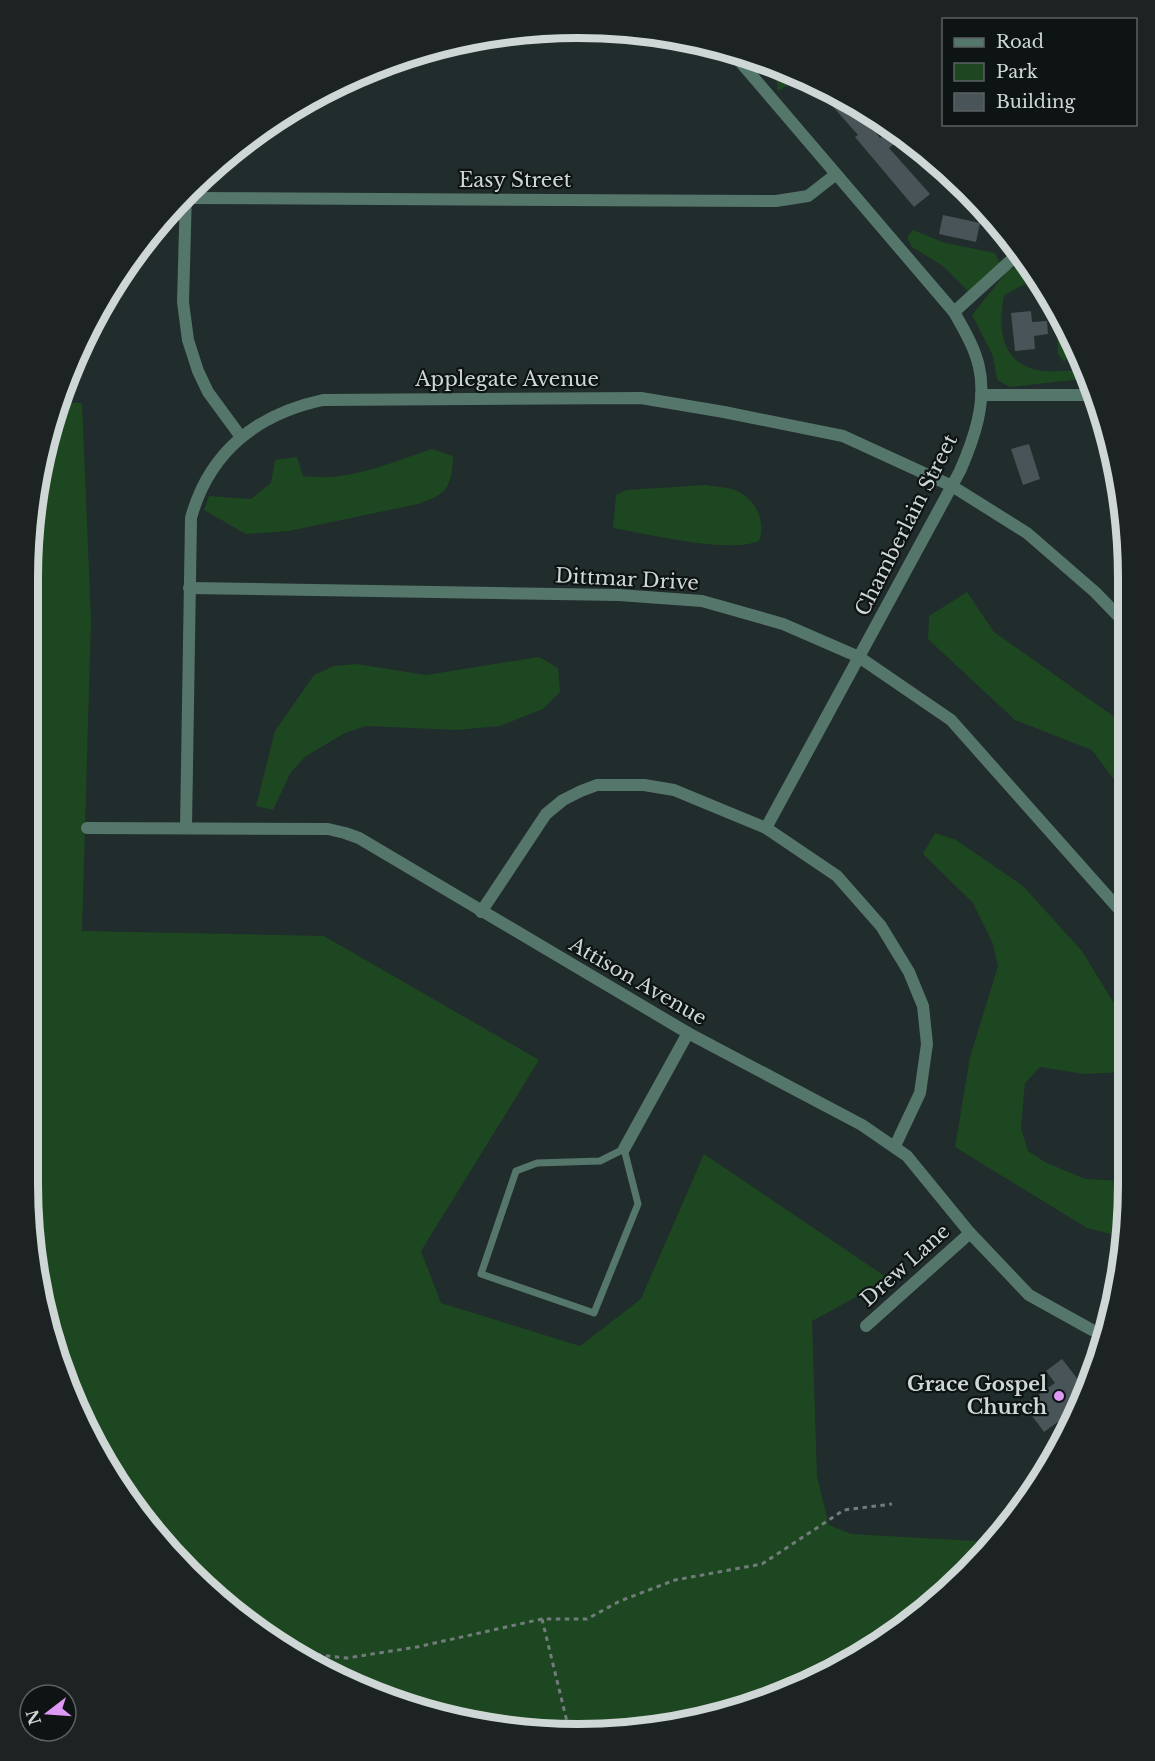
<svg xmlns="http://www.w3.org/2000/svg" width="1155" height="1761" font-family="'Libre Baskerville',serif">
<style>
.green{fill:#1d4720}
.building{fill:#495458}
.lines{fill:none;stroke-linecap:round;stroke-linejoin:round}
.path{stroke:#737c7c;stroke-width:3;stroke-dasharray:4.5 4.5;stroke-linecap:butt}
.lane{stroke:#55766a;stroke-width:7}
.street{stroke:#55766a;stroke-width:12}
.poi-dot{fill:#dd99f4;stroke:#0e1313;stroke-width:2}
.labels{text-anchor:middle;stroke-width:4.5;stroke-linejoin:round;paint-order:stroke}
.street-label{font-size:20px;fill:#cfd7d6;stroke:#0e1313}
.poi-label{font-size:20px;font-weight:bold;fill:#cfd7d6;stroke:#0e1313;text-anchor:end}
.rim{fill:none;stroke:#cfd7d6;stroke-width:8}
</style>
<rect width="100%" height="100%" fill="#212c2c"/>
<g class="green">
<path d="M765,61L801,77L778,91L776,77Z"/>
<path d="M913,230L945,243L995,253L1000,263L970,293L943,266L912,247L907,237Z"/>
<path d="M1019,266H1029L1041,286L1031,281L1004,295C998,330 1000,365 1043,371C1054,372 1066,371 1077,370L1083,379L1010,387L997,380L993,356L972,315L1008,270Z"/>
<path d="M1043,288L1071,334L1076,348L1064,362L1058,354L1057,330Z"/>
<path d="M63,402L82,403L91,620L82,931L324,936L539,1060L421,1251L441,1303L580,1346L641,1299L704,1154L889,1279L812,1321L817,1477L829,1525L851,1534L994,1542L991,1547L853,1660L720,1715L541,1733L367,1692L242,1620L120,1490L56,1360L29,1198L31,656L34,550L32,525L35,493Z"/>
<path d="M432,449L453,456C452,487 447,494 418,504L289,531L246,534L204,510L209,496L251,499L271,483L275,460L297,457L303,476C349,482 389,463 432,449Z"/>
<path d="M706,485C716,487 731,487 739,492C757,501 766,523 759,541C728,554 649,534 613,528L616,495L626,490Z"/>
<path d="M967,592L994,632L1113,716L1126,735V796L1092,750L1015,720L928,639L929,616Z"/>
<path d="M539,657L558,668L560,692L543,709L500,726L456,730L366,726L345,733L306,756L291,772L273,810L256,806L275,731L314,675L334,666L357,664L426,675Z"/>
<path d="M935,833L956,840L1023,886L1082,951L1124,1020V1072L1084,1074L1040,1067L1025,1083L1021,1128L1028,1151L1045,1162L1085,1179L1124,1181L1123,1237L1087,1228L955,1147L970,1057L998,966L993,944L973,903L923,854Z"/>
</g>
<g class="building">
<path d="M837,93L852,100L880,138L887,132L895,143L889,148L930,194L914,207L855,137L858,135L828,101Z"/>
<path d="M943,215L980,223L976,242L939,234Z"/>
<path d="M1031,311L1032,322L1047,321L1048,334L1034,336L1035,349L1015,351L1011,313Z"/>
<path d="M1029,444L1040,479L1023,485L1011,449Z"/>
<path d="M1062,1359L1084,1387L1077,1408L1044,1432L1024,1405L1055,1383L1046,1371Z"/>
</g>
<g class="lines">
<g class="path">
<path d="M542,1619L569,1730"/>
<path d="M299,1653L347,1658L417,1647L542,1619H587L620,1601L675,1580L762,1564L844,1510L892,1504"/>
</g>
<path class="lane" d="M624,1149L638,1204L594,1313L481,1274L516,1171L537,1163L600,1161Z"/>
<g class="street">
<path d="M731,51L954,312C964,330 975,348 979,367C987,402 974,439 960,471L766,828"/>
<path d="M186,193L183,302L188,340L198,371L208,392L241,437"/>
<path d="M187,198L776,201L808,196L835,175"/>
<path d="M954,312L1020,252"/>
<path d="M981,395H1094"/>
<path d="M189,588L619,595L702,601L783,624L859,657L951,720L1125,916"/>
<path d="M87,828L328,829L345,833L359,838L688,1033L862,1125L907,1156L970,1233L1029,1295L1092,1330L1100,1332"/>
<path d="M186,828L191,518C209,452 257,414 323,400L641,398L724,412L843,436L952,486L1027,533L1095,592L1126,624"/>
<path d="M481,912L546,814L563,800L581,791L597,785H644L674,790L766,828L837,876L881,926L909,972L923,1006L927,1044L920,1093L895,1146"/>
<path d="M624,1149L688,1033"/>
<path d="M866,1326L970,1233"/>
</g>
</g>
<circle class="poi-dot" cx="1059" cy="1396" r="6"/>
<g class="labels">
<g class="street-label">
<text x="515" y="187">Easy Street</text>
<text x="507" y="386">Applegate Avenue</text>
<text transform="translate(906 525) rotate(-63)" y="7">Chamberlain Street</text>
<text transform="translate(627 579) rotate(3)" y="7">Dittmar Drive</text>
<text transform="translate(638 981) rotate(30)" y="7">Attison Avenue</text>
<text transform="translate(905 1265) rotate(-42)" y="7">Drew Lane</text>
</g>
<g class="poi-label">
<text x="1047" y="1391">Grace Gospel<tspan x="1047" dy="23">Church</tspan></text>
</g>
</g>
<path d="M0 0H1155V1761H0ZM578 38H578A540 540 0 0 1 1118 578V1184A540 540 0 0 1 578 1724H578A540 540 0 0 1 38 1184V578A540 540 0 0 1 578 38Z" fill="#1d2323" fill-rule="evenodd"/>
<path class="rim" d="M578 38H578A540 540 0 0 1 1118 578V1184A540 540 0 0 1 578 1724H578A540 540 0 0 1 38 1184V578A540 540 0 0 1 578 38Z"/>
<rect x="942" y="18" width="195" height="108" fill="#0e1313" stroke="#5b6161" stroke-width="1.5"/>
<rect x="954" y="38" width="30" height="9" fill="#55766a" stroke="#5b6161" stroke-width="1.5"/>
<text x="996" y="48" font-size="18" fill="#cfd7d6">Road</text>
<rect x="954" y="63" width="30" height="18" fill="#1d4720" stroke="#5b6161" stroke-width="1.5"/>
<text x="996" y="78" font-size="18" fill="#cfd7d6">Park</text>
<rect x="954" y="93" width="30" height="18" fill="#495458" stroke="#5b6161" stroke-width="1.5"/>
<text x="996" y="108" font-size="18" fill="#cfd7d6">Building</text>
<g transform="translate(48 1713) rotate(253)"><circle r="28" fill="#0e1313" stroke="#5b6161" stroke-width="1.5"/>
<path d="M0-4.5L10 22L0 15L-10 22Z" fill="#dd99f4"/>
<text y="-9" font-size="16" font-weight="bold" text-anchor="middle" fill="#cfd7d6">N</text>
</g>
</svg>
